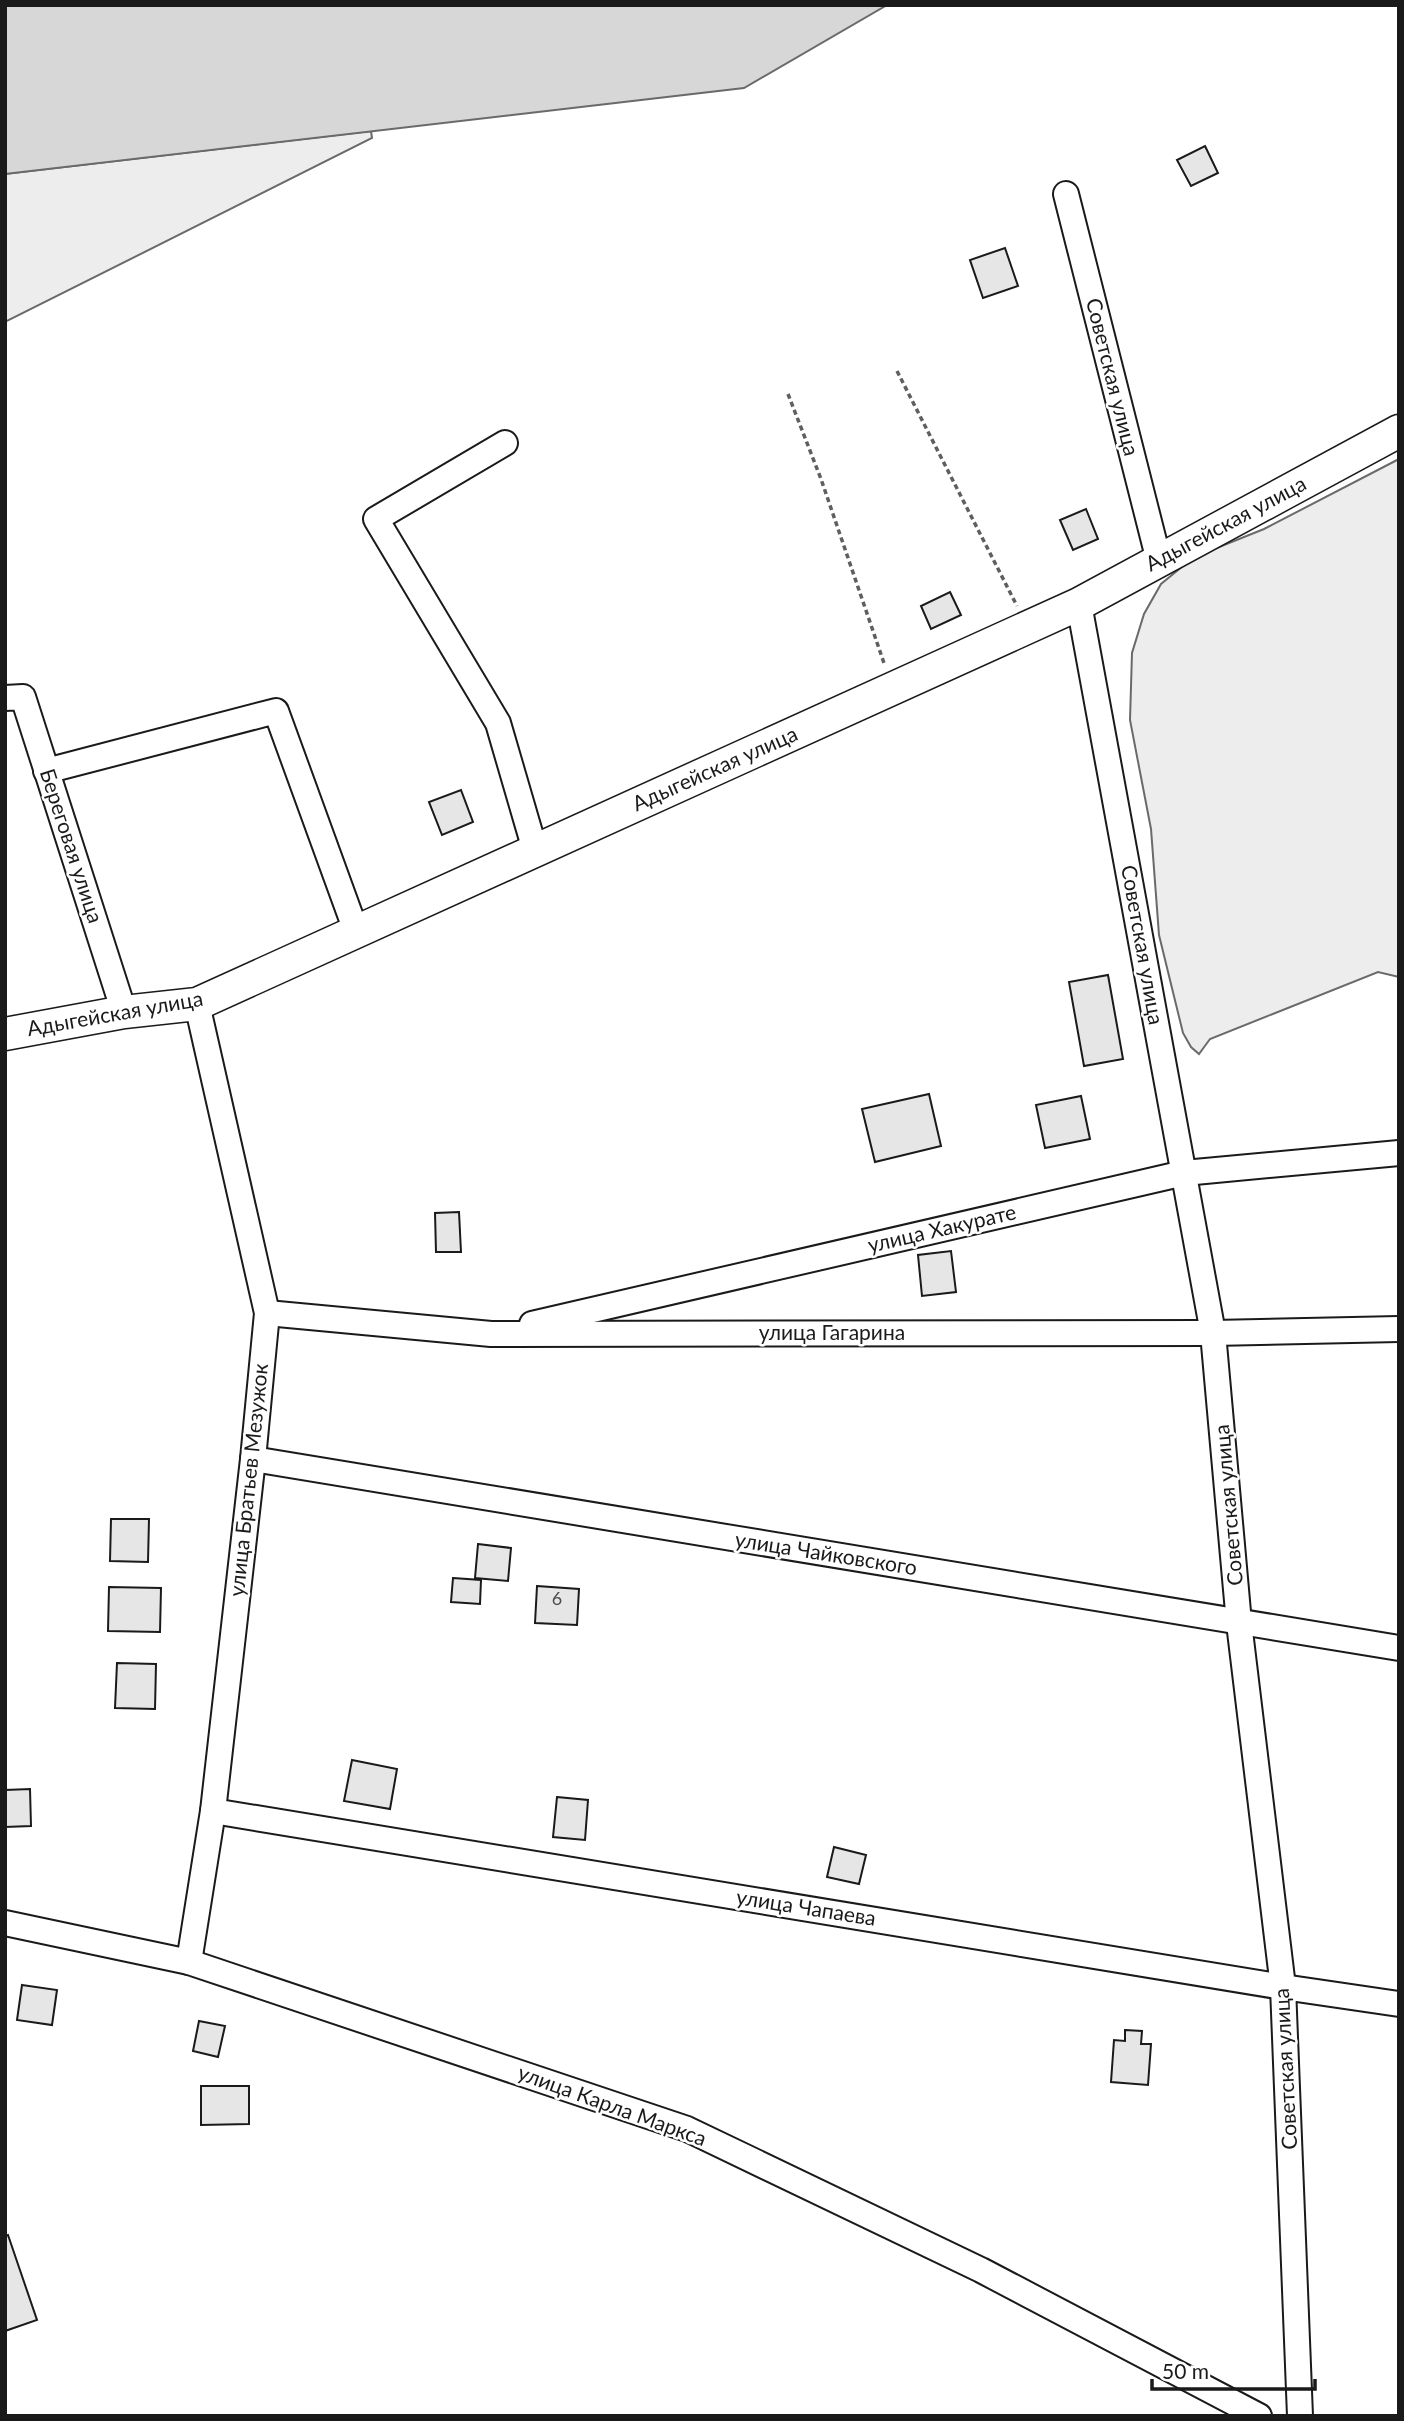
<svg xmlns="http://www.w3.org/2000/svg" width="1404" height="2421" font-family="Lato,sans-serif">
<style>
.built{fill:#ededed;stroke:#6a6a6a;stroke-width:2}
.water{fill:#d7d7d7;stroke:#6a6a6a;stroke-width:2}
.building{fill:#e6e6e6;stroke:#1a1a1a;stroke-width:2}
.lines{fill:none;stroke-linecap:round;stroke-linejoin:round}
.minor-casing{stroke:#1a1a1a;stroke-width:28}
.major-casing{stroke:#1a1a1a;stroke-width:35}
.path{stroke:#5f5f5f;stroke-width:3.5;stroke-dasharray:5 3.5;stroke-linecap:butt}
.minor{stroke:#fff;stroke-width:24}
.major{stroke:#fff;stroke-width:32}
.labels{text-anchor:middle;stroke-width:5;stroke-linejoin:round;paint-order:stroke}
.number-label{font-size:18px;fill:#4d4d4d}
.street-label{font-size:21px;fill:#1a1a1a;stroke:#fff}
</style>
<rect width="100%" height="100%" fill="#fff"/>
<g class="built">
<path d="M371,131L372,138L5,322V174Z"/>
<path d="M1399,459V977L1378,972L1210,1039L1199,1054L1191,1047L1183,1033L1159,935L1151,829L1130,720L1132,653L1144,614L1161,584L1194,557L1264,529Z"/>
</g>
<path class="water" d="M5,5H887L744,88L5,174Z"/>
<g class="building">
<path d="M1205,146L1218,173L1191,186L1177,160Z"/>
<path d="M1005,248L1018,286L983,298L970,260Z"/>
<path d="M1086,509L1098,539L1073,550L1060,520Z"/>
<path d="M950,592L961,615L931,629L921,606Z"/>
<path d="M461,790L473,822L442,835L429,802Z"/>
<path d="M1108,975L1123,1059L1084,1066L1069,982Z"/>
<path d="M929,1094L941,1146L875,1162L862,1109Z"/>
<path d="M1081,1096L1090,1139L1045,1148L1036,1105Z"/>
<path d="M459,1212L461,1252H436L435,1213Z"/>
<path d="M951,1251L956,1292L922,1296L918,1255Z"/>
<path d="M111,1519H149L148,1562L110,1561Z"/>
<path d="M478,1544L511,1548L508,1581L475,1578Z"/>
<path d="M453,1578L481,1580L480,1604L451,1602Z"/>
<path d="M537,1586L579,1589L577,1625L535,1623Z"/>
<path d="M109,1587L161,1588L160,1632L108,1631Z"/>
<path d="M117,1663L156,1664L155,1709L115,1708Z"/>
<path d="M352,1760L397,1769L390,1809L344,1801Z"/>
<path d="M30,1789L31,1826L5,1827V1790Z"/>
<path d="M557,1797L588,1800L585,1840L553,1837Z"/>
<path d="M834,1847L866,1855L859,1884L827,1877Z"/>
<path d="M22,1985L57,1990L52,2025L17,2020Z"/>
<path d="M199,2021L225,2026L218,2057L193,2051Z"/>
<path d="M1125,2030L1142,2031L1141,2044H1151L1148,2085L1111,2082L1114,2040L1125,2041Z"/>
<path d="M201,2086H249V2124L201,2125Z"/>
<path d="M8,2235L37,2320L5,2331V2236Z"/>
</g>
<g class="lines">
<defs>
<g id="minor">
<path d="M1066,194L1159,561"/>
<path d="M505,443L376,519L498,723L535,850"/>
<path d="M1079,604L1213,1333L1239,1623L1283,1987L1300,2416"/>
<path d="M5,698L23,697L124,1012"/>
<path d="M46,771L276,711L356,931"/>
<path d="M267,1313L491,1334L1213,1333L1399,1329"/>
<path d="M532,1324L1184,1173L1399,1153"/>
<path d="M253,1459L1399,1648"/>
<path d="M213,1811L1283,1987L1399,2004"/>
<path d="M5,1923L189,1962L687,2129L981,2270L1259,2416"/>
<path d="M189,1962L213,1811L253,1459L267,1313L197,1004"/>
</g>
<path id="major" d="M5,1034L124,1012L197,1004L1079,604L1399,431"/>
</defs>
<use href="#minor" class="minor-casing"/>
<use href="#major" class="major-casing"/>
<g class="path">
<path d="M897,371L1017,606"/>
<path d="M788,394L821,479L885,666"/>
</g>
<use href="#minor" class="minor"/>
<use href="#major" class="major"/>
</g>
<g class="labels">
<g class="number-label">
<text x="557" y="1605">6</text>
</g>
<g class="street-label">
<text transform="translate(1112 377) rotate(76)" y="7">Советская улица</text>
<text transform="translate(1226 524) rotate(-28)" y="7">Адыгейская улица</text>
<text transform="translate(715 769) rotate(-24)" y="7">Адыгейская улица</text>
<text transform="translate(71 846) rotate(72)" y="7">Береговая улица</text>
<text transform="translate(1142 945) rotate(80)" y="7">Советская улица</text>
<text transform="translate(115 1014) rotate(-10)" y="7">Адыгейская улица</text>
<text transform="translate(942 1229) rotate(-13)" y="7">улица Хакурате</text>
<text x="832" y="1340">улица Гагарина</text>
<text transform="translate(249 1480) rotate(-84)" y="7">улица Братьев Мезужок</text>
<text transform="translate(1229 1505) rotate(-95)" y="7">Советская улица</text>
<text transform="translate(826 1554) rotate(9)" y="7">улица Чайковского</text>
<text transform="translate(806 1908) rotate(9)" y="7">улица Чапаева</text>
<text transform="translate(1286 2069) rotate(-93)" y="7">Советская улица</text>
<text transform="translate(612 2106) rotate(20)" y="7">улица Карла Маркса</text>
</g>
</g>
<rect width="1404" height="2421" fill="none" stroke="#1a1a1a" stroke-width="14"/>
<path d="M1152 2379v10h163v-10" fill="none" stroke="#1a1a1a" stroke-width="3.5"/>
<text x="1162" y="2379" font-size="21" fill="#1a1a1a" stroke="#ffffff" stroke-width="5" paint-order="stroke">50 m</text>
</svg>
